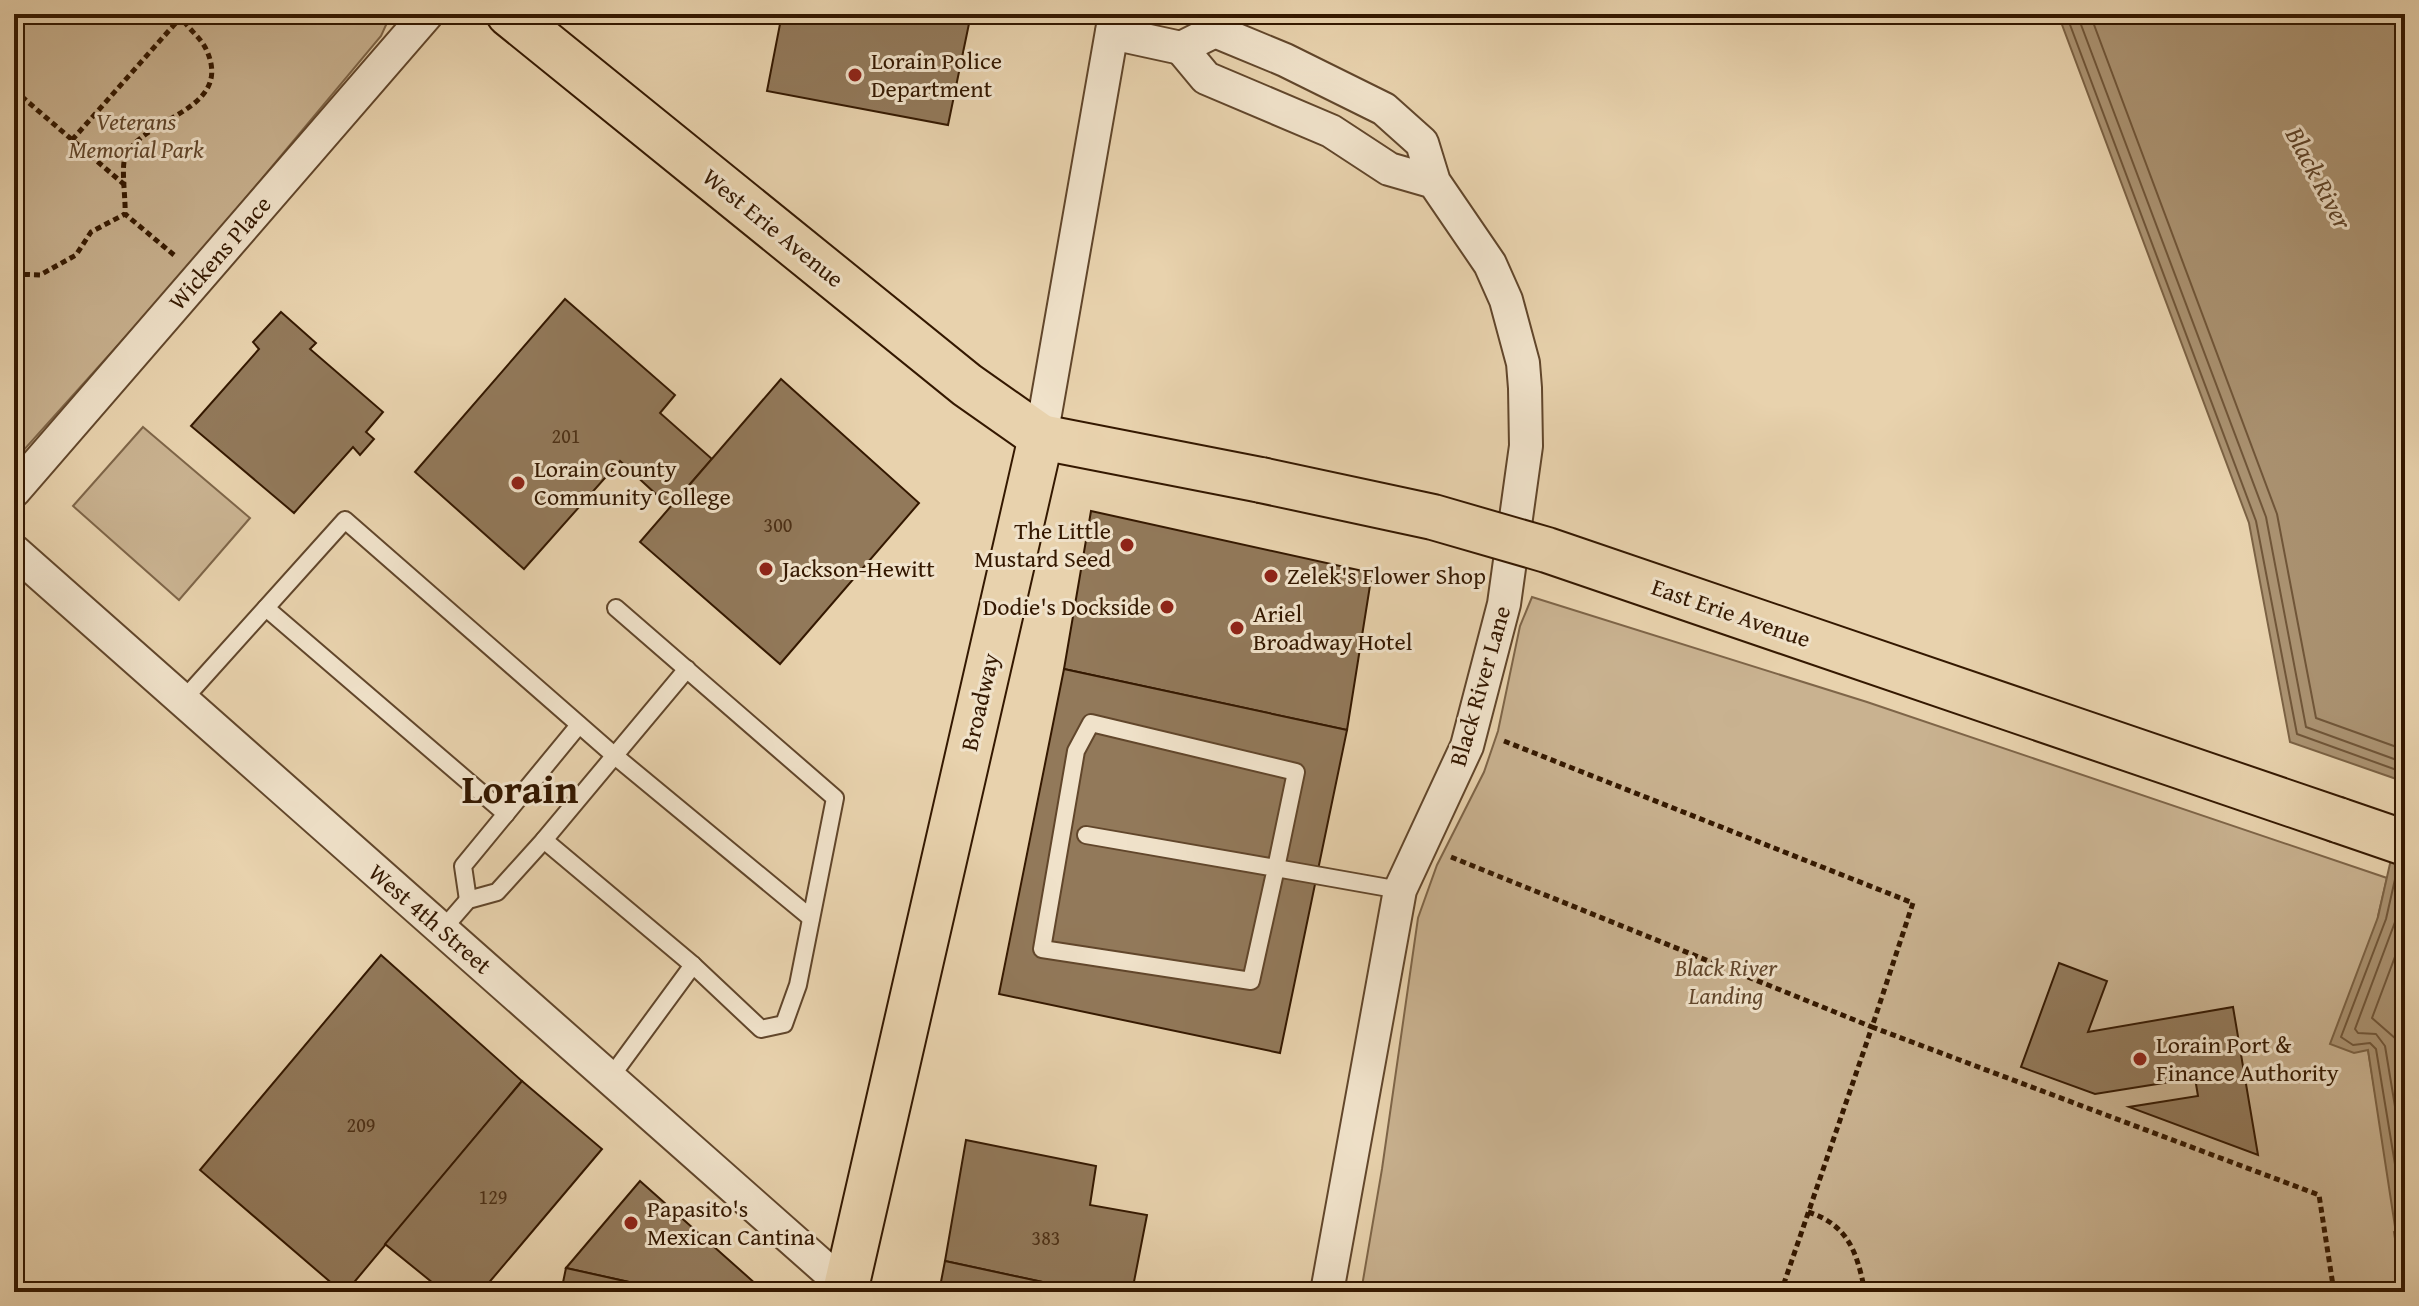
<svg xmlns="http://www.w3.org/2000/svg" width="2419" height="1306" font-family="'Gentium Book Plus',serif">
<style>
.green{fill:#c9b290;stroke:#7e6548;stroke-width:2}
.water{fill:#ab9372;stroke:#7b6244;stroke-width:2}
.lines{fill:none;stroke-linecap:round;stroke-linejoin:round}
.shore{stroke:#705639;stroke-width:2}
.building{fill:#92795a;stroke:#341800;stroke-width:2}
.service-casing{stroke:#61462b;stroke-width:20}
.minor-casing{stroke:#61462b;stroke-width:36}
.primary-casing{stroke:#341800;stroke-width:48}
.path{stroke:#341800;stroke-width:5;stroke-dasharray:6 4;stroke-linecap:butt}
.service{stroke:#f0e2ca;stroke-width:16}
.minor{stroke:#f0e2ca;stroke-width:32}
.primary{stroke:#e8d2ad;stroke-width:44}
.primary-bridge-casing{stroke:#341800;stroke-width:48;stroke-linecap:butt}
.primary-bridge{stroke:#e8d2ad;stroke-width:44}
.poi-dot{fill:#8f2418;stroke:#f0e2ca;stroke-width:3}
.labels{text-anchor:middle;stroke-width:6;stroke-linejoin:round;paint-order:stroke}
.number-label{font-size:20px;fill:#4c3016}
.poi-label{font-size:24px;fill:#341800;stroke:#f0e2ca;text-anchor:start}
.park-label{font-size:24px;font-style:italic;fill:#61462b;stroke:#f0e2ca}
.street-label{font-size:24px;fill:#341800;stroke:#f0e2ca}
.water-label{font-size:26px;font-style:italic;fill:#5e4328;stroke:#f0e2ca}
.town-label{font-size:40px;font-weight:bold;fill:#341800;stroke:#f0e2ca}
</style>
<rect width="100%" height="100%" fill="#e8d2ad"/>
<filter id="stains"><feTurbulence type="fractalNoise" baseFrequency=".0025" numOctaves="4"/><feColorMatrix values="0 0 0 0 .2 0 0 0 0 .09 0 0 0 0 .02 0 0 0 .5 -.17"/></filter>
<radialGradient id="worn" r=".72"><stop offset=".6" stop-color="#630" stop-opacity="0"/><stop offset="1" stop-color="#630" stop-opacity=".3"/></radialGradient>
<g class="green">
<path d="M14,14H391L381,36L188,267L14,461Z"/>
<path d="M143,427L250,518L179,600L73,506Z"/>
<path d="M1532,597L1867,702L2387,878L2378,916L2368,1050L2398,1231L2394,1232L2403,1292H1361L1382,1169L1418,918L1437,865L1484,772L1498,731L1520,626Z"/>
</g>
<g class="water">
<path d="M2058,14H2405V782L2290,742L2249,523Z"/>
<path d="M2405,797V1292L2368,1050L2354,1053L2330,1044L2378,917Z"/>
</g>
<g class="lines">
<g class="shore">
<path d="M2066,14L2256,521L2297,734L2405,773"/>
<path d="M2077,14L2266,517L2306,727L2405,763"/>
<path d="M2090,14L2277,514L2316,718L2405,750"/>
<path d="M2398,866L2386,919L2341,1037L2353,1045L2370,1043L2376,1049L2405,1225"/>
<path d="M2405,880L2395,922L2355,1029L2358,1033L2376,1034L2385,1046L2405,1167"/>
<path d="M2405,930L2372,1018L2396,1039L2405,1091"/>
</g>
</g>
<g class="building">
<path d="M775,14H971L948,125L767,91L781,19Z"/>
<path d="M565,299L675,395L660,413L712,459L670,507L620,461L524,569L415,472Z"/>
<path d="M281,312L316,343L310,349L383,412L366,432L374,439L360,455L353,447L294,513L191,426L259,349L253,342Z"/>
<path d="M781,379L919,503L780,664L640,542Z"/>
<path d="M1091,511L1372,573L1347,730L1064,669Z"/>
<path d="M1064,669L1347,730L1280,1053L999,994Z"/>
<path d="M381,955L522,1081L346,1292H342L200,1170Z"/>
<path d="M2059,963L2107,981L2088,1032L2233,1007L2258,1155L2129,1107L2198,1096L2195,1078L2095,1094L2021,1067Z"/>
<path d="M522,1081L602,1149L481,1292H444L385,1244Z"/>
<path d="M966,1140L1096,1166L1090,1205L1147,1215L1132,1292H1089L945,1261Z"/>
<path d="M640,1181L757,1285L755,1292H674L566,1268Z"/>
<path d="M945,1261L1089,1292H939Z"/>
<path d="M566,1268L674,1292H561Z"/>
</g>
<g class="lines">
<defs>
<g id="service">
<path d="M266,608L506,814"/>
<path d="M183,700L345,520L615,756L811,918"/>
<path d="M1086,835L1276,868L1251,981L1042,949L1076,751L1091,723L1296,772L1276,868L1400,890"/>
<path d="M544,840L693,965L761,1029L784,1024L798,985L835,798L616,608"/>
<path d="M468,900L463,866L579,725"/>
<path d="M442,930L468,900L497,892L544,840L687,669"/>
<path d="M610,1078L693,965"/>
</g>
<g id="minor">
<path d="M1112,33L1181,48"/>
<path d="M1041,437L1115,14"/>
<path d="M14,491L427,14"/>
<path d="M14,551L846,1287"/>
<path d="M1327,1292L1400,890L1467,746L1504,604L1526,446L1525,388L1523,363L1506,300L1490,264L1434,182L1422,143L1384,109L1285,60L1215,31L1181,48L1206,78L1331,131L1389,169L1434,182"/>
</g>
<g id="primary">
<path d="M509,14L967,385L1041,437L1261,480"/>
<path d="M2338,820L2405,843"/>
<path d="M845,1292L1041,437"/>
</g>
</defs>
<use href="#service" class="service-casing"/>
<use href="#minor" class="minor-casing"/>
<use href="#primary" class="primary-casing"/>
<g class="path">
<path d="M14,90L126,186"/>
<path d="M72,140L181,17L215,14"/>
<path d="M174,255L125,214C126,201 121,168 125,158C140,117 236,112 206,49C200,36 185,27 180,14"/>
<path d="M14,274L40,275L76,255L91,232L125,214"/>
<path d="M1504,741L1913,903L1872,1027L2319,1195L2334,1292"/>
<path d="M1451,857L1872,1027L1781,1292"/>
<path d="M1808,1212C1849,1225 1857,1253 1865,1292"/>
</g>
<use href="#service" class="service"/>
<use href="#minor" class="minor"/>
<use href="#primary" class="primary"/>
<defs>
<path id="primary-bridge" d="M1261,480L1433,517L1547,550L2338,820"/>
</defs>
<use href="#primary-bridge" class="primary-bridge-casing"/>
<use href="#primary-bridge" class="primary-bridge"/>
</g>
<g class="poi-dot">
<circle cx="855" cy="75" r="8"/>
<circle cx="518" cy="483" r="8"/>
<circle cx="1127" cy="545" r="8"/>
<circle cx="766" cy="569" r="8"/>
<circle cx="1271" cy="576" r="8"/>
<circle cx="1167" cy="607" r="8"/>
<circle cx="1237" cy="628" r="8"/>
<circle cx="2140" cy="1059" r="8"/>
<circle cx="631" cy="1223" r="8"/>
</g>
<g class="labels">
<g class="number-label">
<text x="566" y="443">201</text>
<text x="778" y="532">300</text>
<text x="361" y="1132">209</text>
<text x="493" y="1204">129</text>
<text x="1046" y="1245">383</text>
</g>
<g class="poi-label">
<text x="871" y="69">Lorain Police<tspan x="871" dy="28">Department</tspan></text>
<text x="534" y="477">Lorain County<tspan x="534" dy="28">Community College</tspan></text>
<text x="1111" y="539" text-anchor="end">The Little<tspan x="1111" dy="28">Mustard Seed</tspan></text>
<text x="782" y="577">Jackson-Hewitt</text>
<text x="1287" y="584">Zelek's Flower Shop</text>
<text x="1151" y="615" text-anchor="end">Dodie's Dockside</text>
<text x="1253" y="622">Ariel<tspan x="1253" dy="28">Broadway Hotel</tspan></text>
<text x="2156" y="1053">Lorain Port &amp;<tspan x="2156" dy="28">Finance Authority</tspan></text>
<text x="647" y="1217">Papasito's<tspan x="647" dy="28">Mexican Cantina</tspan></text>
</g>
<g class="park-label">
<text x="136" y="130">Veterans<tspan x="136" dy="28">Memorial Park</tspan></text>
<text x="1726" y="976">Black River<tspan x="1726" dy="28">Landing</tspan></text>
</g>
<g class="street-label">
<text transform="translate(773 228) rotate(39)" y="8">West Erie Avenue</text>
<text transform="translate(220 253) rotate(-49)" y="8">Wickens Place</text>
<text transform="translate(1731 613) rotate(19)" y="8">East Erie Avenue</text>
<text transform="translate(1480 686) rotate(-74)" y="8">Black River Lane</text>
<text transform="translate(980 702) rotate(-77)" y="8">Broadway</text>
<text transform="translate(430 919) rotate(41)" y="8">West 4th Street</text>
</g>
<g class="water-label">
<text transform="translate(2319 178) rotate(62)" y="9">Black River</text>
</g>
<g class="town-label">
<text x="520" y="803">Lorain</text>
</g>
</g>
<rect width="2419" height="1306" fill="none" stroke="#e8d2ad" stroke-width="48"/>
<rect x="16" y="16" width="2387" height="1274" fill="none" stroke="#341800" stroke-width="4"/>
<rect x="24" y="24" width="2371" height="1258" fill="none" stroke="#341800" stroke-width="2"/>
<rect width="100%" height="100%" filter="url(#stains)"/>
<rect width="100%" height="100%" fill="url(#worn)"/>
</svg>
